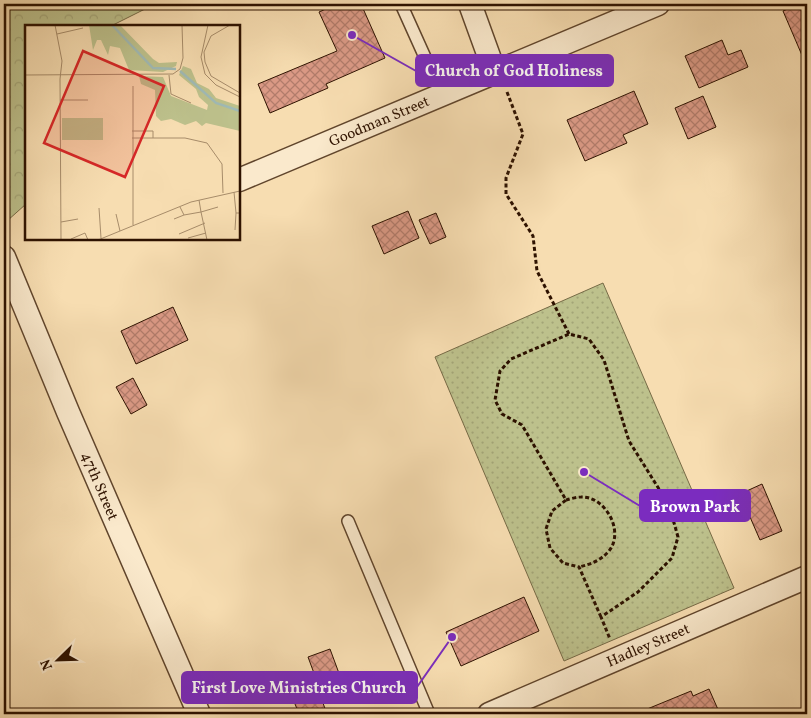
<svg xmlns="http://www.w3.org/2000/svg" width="811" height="718" font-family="Vollkorn,serif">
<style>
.forest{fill:url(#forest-crowns);stroke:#766a46}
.park{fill:url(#park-dots);stroke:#766a46}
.building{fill:url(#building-cross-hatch);stroke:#2e1200}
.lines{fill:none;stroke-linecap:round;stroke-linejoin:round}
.service-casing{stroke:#60452c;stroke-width:14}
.minor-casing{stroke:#60452c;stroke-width:25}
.path{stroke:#2e1200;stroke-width:3;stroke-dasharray:4 2.5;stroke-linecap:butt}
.service{stroke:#fae9cc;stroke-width:11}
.minor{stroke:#fae9cc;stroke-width:22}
.labels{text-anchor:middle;stroke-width:5;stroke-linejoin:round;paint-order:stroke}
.street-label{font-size:15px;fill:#2e1200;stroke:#fae9cc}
.inset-river{fill:none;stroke:#a0bab5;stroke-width:2.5}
.inset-road{fill:none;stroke:#a78c6a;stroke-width:1}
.view{fill:#d62828;fill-opacity:0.15;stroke:#d62828;stroke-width:2.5}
.inset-edge{fill:none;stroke:#2e1200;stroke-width:2.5}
.leader{fill:none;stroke:#7b2cbf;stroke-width:2}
.callout-dot{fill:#7b2cbf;stroke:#fae9cc;stroke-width:2}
.callout{fill:#7b2cbf;stroke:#7b2cbf;stroke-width:2}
.callout-label{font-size:16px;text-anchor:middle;font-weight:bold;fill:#fff}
</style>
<defs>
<pattern id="forest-crowns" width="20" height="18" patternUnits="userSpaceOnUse" patternTransform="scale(1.25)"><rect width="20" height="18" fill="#bdc18c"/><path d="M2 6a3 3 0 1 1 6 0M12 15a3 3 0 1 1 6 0" fill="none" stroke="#a3a577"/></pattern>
<pattern id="park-dots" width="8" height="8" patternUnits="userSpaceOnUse" patternTransform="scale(1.25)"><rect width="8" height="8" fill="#bdc18c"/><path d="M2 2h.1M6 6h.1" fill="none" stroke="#a3a577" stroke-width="1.8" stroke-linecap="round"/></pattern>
<pattern id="building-cross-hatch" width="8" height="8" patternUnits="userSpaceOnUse" patternTransform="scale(1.25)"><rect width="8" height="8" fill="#db9a86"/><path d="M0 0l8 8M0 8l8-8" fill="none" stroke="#b27c6b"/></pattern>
</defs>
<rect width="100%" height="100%" fill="#f7ddb1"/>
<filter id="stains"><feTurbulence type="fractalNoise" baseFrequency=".004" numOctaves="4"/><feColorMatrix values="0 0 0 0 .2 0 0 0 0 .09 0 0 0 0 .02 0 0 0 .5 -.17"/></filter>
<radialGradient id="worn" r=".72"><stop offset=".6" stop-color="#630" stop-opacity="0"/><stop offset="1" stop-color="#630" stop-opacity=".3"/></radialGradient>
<path class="forest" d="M4,4H155L111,26H26V204L7,221L4,213Z"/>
<path class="park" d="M603,283L734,588L564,661L435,357Z"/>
<g class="building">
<path d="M337,4H361L385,58L326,84L328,88L270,113L258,84L337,51L319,12Z"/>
<path d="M800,4H807V67L783,11Z"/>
<path d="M722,40L728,55L741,50L748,67L699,88L685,56Z"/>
<path d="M634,91L648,124L623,135L627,143L585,161L567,120Z"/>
<path d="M703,96L716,127L688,139L675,108Z"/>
<path d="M408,211L419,238L384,254L372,226Z"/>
<path d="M436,213L446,237L430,244L419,220Z"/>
<path d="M173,307L188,340L136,364L121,331Z"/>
<path d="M133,378L147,405L131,414L116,387Z"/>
<path d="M762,484L782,531L760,540L740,494Z"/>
<path d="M524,597L539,631L461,666L446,632Z"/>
<path d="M330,649L340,676L318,684L308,657Z"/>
<path d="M316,684L327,714H299L291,694Z"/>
<path d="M709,689L720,714H635L691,691L693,696Z"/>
</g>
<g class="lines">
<defs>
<g id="service">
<path d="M401,4L442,95"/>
<path d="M348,521L429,714"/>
</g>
<g id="minor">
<path d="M470,4L495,73"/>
<path d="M239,180L658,4"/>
<path d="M4,257L68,412L199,714"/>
<path d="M489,714L807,577"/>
</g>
</defs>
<use href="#service" class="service-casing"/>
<use href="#minor" class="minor-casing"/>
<g class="path">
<path d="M507,92L523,134L506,178V194L533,236L537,271L569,334"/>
<path d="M566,500C570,499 576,497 581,497C605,496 625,531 609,551C600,561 591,564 579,567"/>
<path d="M601,617L579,567L563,563L550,548L546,529L552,511L566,500L522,425L502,414L495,400L500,371L511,359L569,334L589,339L604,360L629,441L669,505L678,537L672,558L638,592L601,617L610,639"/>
</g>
<use href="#service" class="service"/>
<use href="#minor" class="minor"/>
</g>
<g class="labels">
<g class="street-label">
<text transform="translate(379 121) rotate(-23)" y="5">Goodman Street</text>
<text transform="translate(100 486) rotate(67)" y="5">47th Street</text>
<text transform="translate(648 645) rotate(-23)" y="5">Hadley Street</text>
</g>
</g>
<g transform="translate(25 25)">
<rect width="215" height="215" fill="#f7ddb1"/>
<path d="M64,0H95L128,34L134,38L152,37L151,41L138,47L104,45L95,23L85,21L83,30L76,15H72L68,25ZM158,41L166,44L172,58L184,64L191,73L215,81V106L181,98L177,101L171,96L160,100L146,94L136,96L131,91L130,65L116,59L114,51L138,52L146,71L182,85L183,80L174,72L171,64L154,50Z" fill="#bdc18c"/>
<path d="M37,93H78V115H37Z" fill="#bdc18c"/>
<path class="inset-river" d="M87,0L128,43L151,44M155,46L191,78L215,86"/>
<path class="inset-road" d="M30,0L37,36L35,54L36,215M183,0L176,32L180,49L191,60L215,72M205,0L186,11L179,27L180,37L186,51L215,68M32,9L58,3M0,50L148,49L155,44L158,33L157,0M144,50L146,69L166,78M35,75H63M107,106H128V113M107,113H160L182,118L197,139L198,168M209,167L211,188H215M174,175L176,187L193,182M74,183L76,213M91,189L95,206M159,190L176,187L182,215M149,194L159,190L155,182M36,197L53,194M108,200V61M210,205L211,188M154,209L180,198M163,213L181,208M46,214L60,208L63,215M73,215L166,177L215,166"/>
<path class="view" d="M58,26L139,61L100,152L19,118Z"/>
<rect width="215" height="215" class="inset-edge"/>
</g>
<path class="leader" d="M352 35L416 71M584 472L640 506M452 637L417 687"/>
<g class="callout-dot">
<circle cx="352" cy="35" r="5"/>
<circle cx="584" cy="472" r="5"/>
<circle cx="452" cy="637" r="5"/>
</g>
<g class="callout">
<rect x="416" y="55" width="197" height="31" rx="5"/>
<rect x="640" y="490" width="110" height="31" rx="5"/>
<rect x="182" y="672" width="235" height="31" rx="5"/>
</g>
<g class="callout-label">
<text x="514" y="76">Church of God Holiness</text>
<text x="695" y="512">Brown Park</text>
<text x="299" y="693">First Love Ministries Church</text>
</g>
<rect width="811" height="718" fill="none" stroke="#f7ddb1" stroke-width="20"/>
<rect x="5" y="5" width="801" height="708" fill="none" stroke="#2e1200" stroke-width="2.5"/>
<rect x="10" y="10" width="791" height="698" fill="none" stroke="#2e1200"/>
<g transform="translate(58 660) rotate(247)" stroke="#fae9cc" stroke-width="4" paint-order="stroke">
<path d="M0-4L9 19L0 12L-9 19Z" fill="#2e1200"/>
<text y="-8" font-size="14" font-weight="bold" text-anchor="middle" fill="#2e1200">N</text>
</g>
<rect width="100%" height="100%" filter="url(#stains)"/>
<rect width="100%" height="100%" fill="url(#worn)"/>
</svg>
